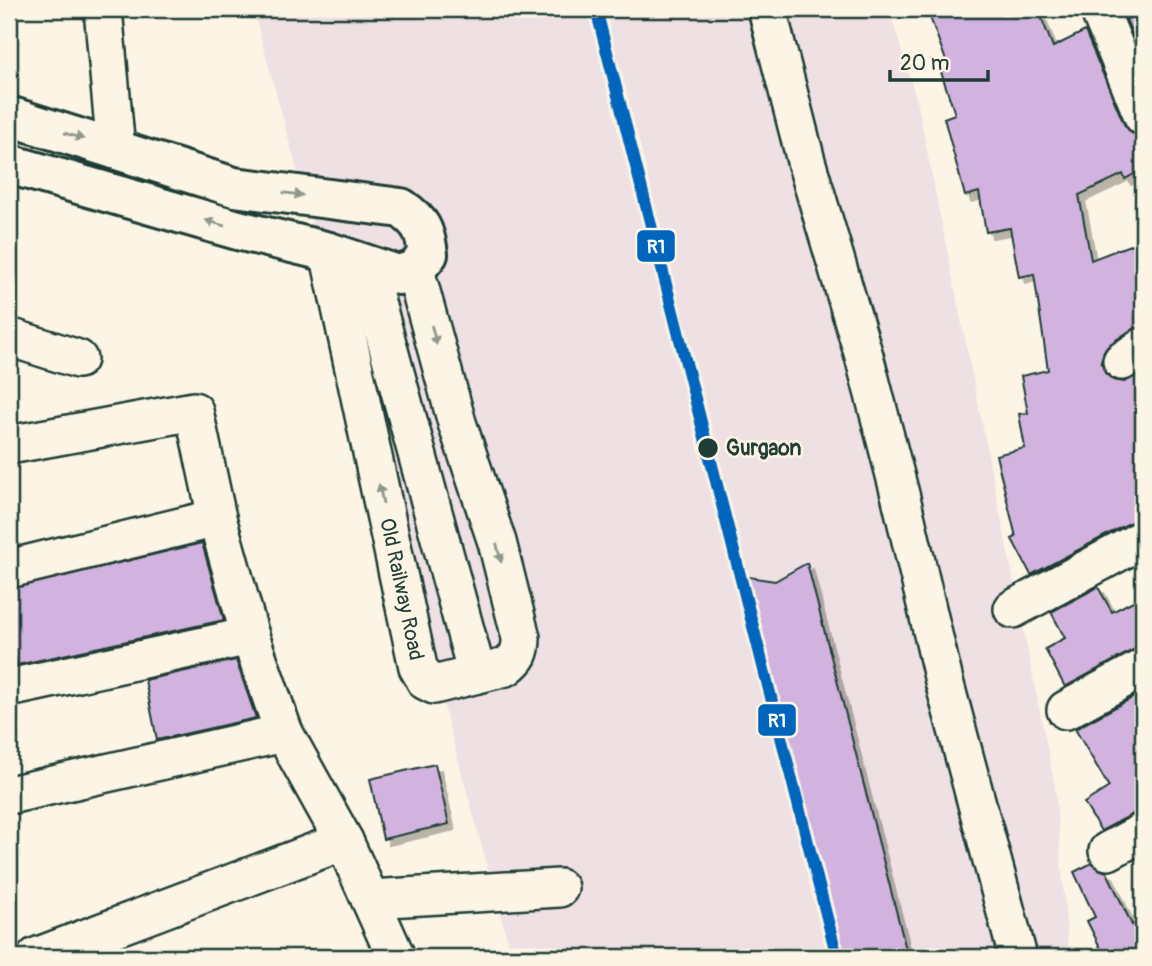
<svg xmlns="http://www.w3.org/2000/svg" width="1152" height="966" font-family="Pangolin,sans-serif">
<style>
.built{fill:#efe1e3}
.building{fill:#d2b3df;stroke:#1f3d34;stroke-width:2;filter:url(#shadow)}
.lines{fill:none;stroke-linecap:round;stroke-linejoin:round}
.minor-casing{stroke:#1f3d34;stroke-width:42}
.major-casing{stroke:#1f3d34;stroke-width:44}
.minor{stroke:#fcf5e5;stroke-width:37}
.major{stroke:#fcf5e5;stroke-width:38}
.rail-1-casing{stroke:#fcf5e5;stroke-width:18}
.rail-1{stroke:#0065bd;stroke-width:12}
.oneway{fill:#8e998c}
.stop-dot{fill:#1f3d34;stroke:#fcf5e5;stroke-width:2.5}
.labels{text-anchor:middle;stroke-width:5;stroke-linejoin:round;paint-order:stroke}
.stop-label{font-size:21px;font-weight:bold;fill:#1f3d34;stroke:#fcf5e5;text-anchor:start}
.street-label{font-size:21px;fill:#1f3d34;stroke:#fcf5e5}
.line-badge{stroke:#fcf5e5;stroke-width:2.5}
.badge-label{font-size:19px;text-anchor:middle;font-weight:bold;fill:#fff}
</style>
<defs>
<filter id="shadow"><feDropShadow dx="6" dy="6" stdDeviation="0" flood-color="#0004"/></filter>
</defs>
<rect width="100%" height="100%" fill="#fcf5e5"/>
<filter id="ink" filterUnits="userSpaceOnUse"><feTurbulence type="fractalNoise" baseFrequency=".0143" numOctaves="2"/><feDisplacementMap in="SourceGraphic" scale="14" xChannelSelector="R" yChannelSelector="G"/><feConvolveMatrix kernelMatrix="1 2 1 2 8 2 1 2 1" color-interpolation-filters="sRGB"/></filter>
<g filter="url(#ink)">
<path class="built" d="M253,9H889L917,101L1055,786L1069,957H512Z"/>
<g class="building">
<path d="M927,9H1038L1053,47L1085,31L1124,124L1131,133L1143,137V169L1125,179L1123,174L1079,195L1091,260L1143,240V326L1131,330L1110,344L1104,351L1101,362L1105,373L1113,380L1124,382L1143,372V518L1133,521L1031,575L1012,539L1016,537L996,455L1025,448L1019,414L1028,413L1021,376L1048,370L1034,274L1019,277L1010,228L986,232L979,192L965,196L944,118L955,114L940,69L948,66Z"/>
<path d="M1143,12V61L1126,19Z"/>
<path d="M202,543L224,620L17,665L9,630V589Z"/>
<path d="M807,563L908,957H842L742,576L775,581Z"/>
<path d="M1098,587L1112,612L1143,596V647L1133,650L1065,687L1045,649L1065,638L1051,612Z"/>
<path d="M236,660L256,718L157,740L145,680Z"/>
<path d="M1143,692V811L1133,814L1101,831L1084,803L1109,787L1075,729Z"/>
<path d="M435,764L449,824L383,839L370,779Z"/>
<path d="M1092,863L1098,869L1107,872L1132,925L1143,919V957H1105L1087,921L1095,917L1074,872Z"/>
</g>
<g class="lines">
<defs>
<g id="minor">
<path d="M103,9L116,150"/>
<path d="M767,9L806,161L864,356L901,498L944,681L1018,957"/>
<path d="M1099,9L1143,116"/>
<path d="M329,252L418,667L426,681L434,685L506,667C518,658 521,652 521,638L497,542L457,423L415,270"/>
<path d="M366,266L477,674"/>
<path d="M9,337L78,359"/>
<path d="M1122,361L1143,347"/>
<path d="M9,445L194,411L217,518L250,636L284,733L344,841L396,957"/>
<path d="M9,569L217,518"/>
<path d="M1013,609L1143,539"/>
<path d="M9,688L250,636"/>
<path d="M1066,710L1143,668"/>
<path d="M9,795L284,733"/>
<path d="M1108,851L1143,832"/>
<path d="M370,899L559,888"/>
<path d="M36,957L344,841"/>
</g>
<path id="major" d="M9,116L234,187L401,208C421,222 425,230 428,254L415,270L398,275L329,252L238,230L9,164"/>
</defs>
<use href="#minor" class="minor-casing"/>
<use href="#major" class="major-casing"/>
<use href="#minor" class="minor"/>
<use href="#major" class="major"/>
<defs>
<path id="rail-1" d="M596,9L837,957"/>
</defs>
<use href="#rail-1" class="rail-1-casing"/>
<use href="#rail-1" class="rail-1"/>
</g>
<defs><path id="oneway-solid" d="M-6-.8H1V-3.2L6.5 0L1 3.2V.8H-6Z" transform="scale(1.75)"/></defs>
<g class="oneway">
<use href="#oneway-solid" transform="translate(74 136) rotate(17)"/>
<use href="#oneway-solid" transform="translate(293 194) rotate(7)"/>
<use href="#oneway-solid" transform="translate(215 223) rotate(-163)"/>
<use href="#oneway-solid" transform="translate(434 335) rotate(75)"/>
<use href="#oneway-solid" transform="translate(381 494) rotate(-102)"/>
<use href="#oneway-solid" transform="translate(499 553) rotate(76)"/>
</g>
</g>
<circle class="stop-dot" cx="708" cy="448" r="11"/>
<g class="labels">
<g class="stop-label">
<text x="726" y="455">Gurgaon</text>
</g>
<g class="street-label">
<text transform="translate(402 589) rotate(78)" y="7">Old Railway Road</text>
</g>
</g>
<g class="line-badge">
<rect x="636" y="229" width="40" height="34" rx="7" fill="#0065bd"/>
<rect x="757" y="703" width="40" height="34" rx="7" fill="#0065bd"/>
</g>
<g class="badge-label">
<text x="656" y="253">R1</text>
<text x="777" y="727">R1</text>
</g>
<rect width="1152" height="966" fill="none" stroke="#fcf5e5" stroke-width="35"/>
<rect x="18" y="18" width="1117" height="931" fill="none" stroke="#1f3d34" stroke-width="2.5" filter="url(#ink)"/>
<path d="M890 70v10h98v-10" fill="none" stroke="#1f3d34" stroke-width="3.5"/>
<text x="900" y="70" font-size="21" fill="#1f3d34" stroke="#fcf5e5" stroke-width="5" paint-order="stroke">20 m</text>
</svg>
